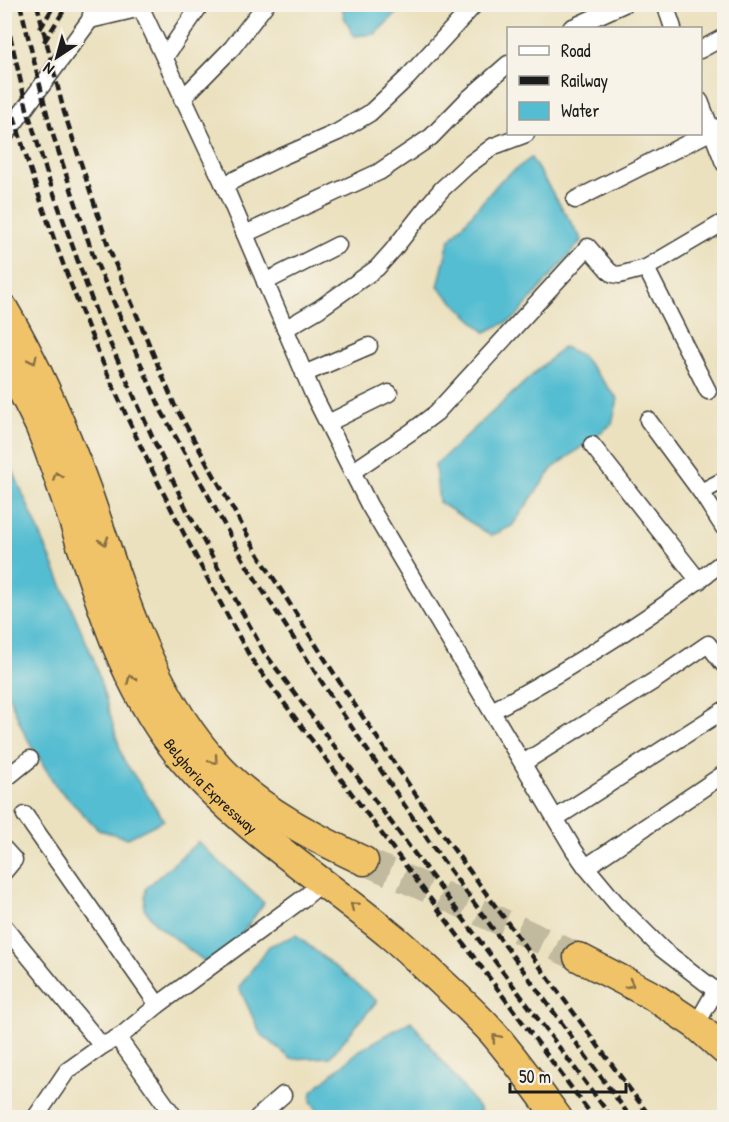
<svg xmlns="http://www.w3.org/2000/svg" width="729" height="1122" font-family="'Patrick Hand',sans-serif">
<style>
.water{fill:#54bdd1;stroke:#386c76;stroke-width:1.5}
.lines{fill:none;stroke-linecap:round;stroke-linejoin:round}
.highway-tunnel{stroke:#c2ba9e;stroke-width:28;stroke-dasharray:28 14;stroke-linecap:butt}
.street-casing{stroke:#3b3a34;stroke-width:19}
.highway-casing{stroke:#3b3a34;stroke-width:31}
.street{stroke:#fff;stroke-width:16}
.highway{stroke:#f1c369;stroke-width:28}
.rail{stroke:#1c1c1c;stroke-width:4.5;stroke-dasharray:9 4.5;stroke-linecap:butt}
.oneway{stroke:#867042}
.labels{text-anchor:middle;stroke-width:6;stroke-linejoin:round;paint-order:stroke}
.street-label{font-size:16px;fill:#1c1c1c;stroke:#f7f3e8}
</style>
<rect width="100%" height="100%" fill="#f7f3e8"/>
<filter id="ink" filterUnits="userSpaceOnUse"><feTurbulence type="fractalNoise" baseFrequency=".0167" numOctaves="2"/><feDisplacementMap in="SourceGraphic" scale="12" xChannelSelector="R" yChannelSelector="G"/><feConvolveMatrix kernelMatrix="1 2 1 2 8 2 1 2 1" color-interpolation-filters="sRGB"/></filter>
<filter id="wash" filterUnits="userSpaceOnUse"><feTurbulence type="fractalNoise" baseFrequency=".008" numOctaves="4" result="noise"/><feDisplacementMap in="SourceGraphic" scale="24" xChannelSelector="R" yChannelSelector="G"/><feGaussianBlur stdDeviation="1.35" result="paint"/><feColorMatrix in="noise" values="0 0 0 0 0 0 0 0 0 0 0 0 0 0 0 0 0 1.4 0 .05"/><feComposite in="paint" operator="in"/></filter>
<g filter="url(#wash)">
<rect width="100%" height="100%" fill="#ebe1bf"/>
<g class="water">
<path d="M342,5V4L405,5L375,34L354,36L344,17Z"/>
<path d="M531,158L582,240L514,319L485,332L438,287L449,241L501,180Z"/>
<path d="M563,347L581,355L618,399L612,424L552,469L512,526L491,536L439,502L435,465Z"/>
<path d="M5,452L94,660L123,759L164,820L128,838L99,830L56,786L24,733L5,687Z"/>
<path d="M198,842L264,903L225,957L204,961L155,923L144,908L146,888Z"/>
<path d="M296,935L377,1001L330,1057L291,1059L260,1033L239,987L269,946Z"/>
<path d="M411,1021L481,1111L468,1118L322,1117L311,1101L312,1091L360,1050Z"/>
</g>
</g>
<g filter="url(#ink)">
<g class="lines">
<path class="highway-tunnel" d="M364,861L438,893L578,957"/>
<defs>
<g id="street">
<path d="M93,4L90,20L141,8L224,185L313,394L369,505L574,850L586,867L616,903L662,949L724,997"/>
<path d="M665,4L673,28"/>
<path d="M571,28L624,4"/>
<path d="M700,50L724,37"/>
<path d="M165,57L201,4"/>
<path d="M182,99L232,48L266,4"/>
<path d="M700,101L724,163"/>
<path d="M4,137L90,20"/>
<path d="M224,185L281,157L338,132L370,113L407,78L475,4"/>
<path d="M575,200L724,125"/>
<path d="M245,234L379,172L431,137L468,99L508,64"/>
<path d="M646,268L708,391"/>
<path d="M265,282L338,245"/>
<path d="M285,329L319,309L377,268L393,250L430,203L442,189L467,166L494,146L526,134"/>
<path d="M304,374L369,346"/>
<path d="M648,420L701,492L724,528"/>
<path d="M328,423L389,393"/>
<path d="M592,445L699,581"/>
<path d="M352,472L411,432L436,413L588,247L608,270L613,274L619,275L646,268L724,222"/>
<path d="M701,492L724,480"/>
<path d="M492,711C573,667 651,618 724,561"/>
<path d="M523,763L657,679L708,644L724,665"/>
<path d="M4,780L30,759"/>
<path d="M25,815L158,1005"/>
<path d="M556,818L724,710"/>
<path d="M4,849L14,860L4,872"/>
<path d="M586,867L724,774"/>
<path d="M4,926L102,1046"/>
<path d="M696,1025L716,990"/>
<path d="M118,1038L175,1118"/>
<path d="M35,1118L67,1071L102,1046L122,1035L158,1005L305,897L323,882"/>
<path d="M257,1118L283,1095"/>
</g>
<g id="highway">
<path d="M4,309C38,367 64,428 87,491C121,587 148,691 220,768C260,810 313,837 364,861"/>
<path id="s1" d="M4,356C16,379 28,402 39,425C48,447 56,471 64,494C97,588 118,683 184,761C243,831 322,878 391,936C406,948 420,962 434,975C454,994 475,1013 493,1033C516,1060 537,1089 558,1118"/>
<path d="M578,957L651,995L696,1025L724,1050"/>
</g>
</defs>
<use href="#street" class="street-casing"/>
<use href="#highway" class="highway-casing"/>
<use href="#street" class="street"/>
<use href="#highway" class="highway"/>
<g class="rail">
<path d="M20,4L50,126L93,255L162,412L247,566L332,698L428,840L631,1118"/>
<path d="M37,4L64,112L110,251L175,406L260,557L344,689L441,832L651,1118"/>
<path d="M4,9L27,109L48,177L96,312L155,443L189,514L264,652L612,1118"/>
<path d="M40,29L55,4"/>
<path d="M44,42L68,4"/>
<path d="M4,77C15,124 30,170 46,216C99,371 172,517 252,660L594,1118"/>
</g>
</g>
<defs><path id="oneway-chevron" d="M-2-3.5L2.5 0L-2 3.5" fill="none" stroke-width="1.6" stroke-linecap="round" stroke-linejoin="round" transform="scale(1.5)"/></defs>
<g class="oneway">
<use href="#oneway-chevron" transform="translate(33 360) rotate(64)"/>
<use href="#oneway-chevron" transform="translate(57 476) rotate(-110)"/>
<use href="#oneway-chevron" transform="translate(104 541) rotate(72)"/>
<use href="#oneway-chevron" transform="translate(131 679) rotate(-114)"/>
<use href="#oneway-chevron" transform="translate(214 760) rotate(49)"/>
<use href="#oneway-chevron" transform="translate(354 906) rotate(-142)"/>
<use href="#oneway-chevron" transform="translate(630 984) rotate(28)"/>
<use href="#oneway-chevron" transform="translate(496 1038) rotate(-130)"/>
</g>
</g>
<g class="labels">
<g class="street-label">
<text dy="6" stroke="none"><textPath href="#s1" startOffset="482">Belghoria Expressway</textPath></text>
</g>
</g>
<rect width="729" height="1122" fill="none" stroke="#f7f3e8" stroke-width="24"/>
<rect x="507" y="27" width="195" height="108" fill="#f7f3e8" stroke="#9f9d96" stroke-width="1.5"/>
<rect x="519" y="46" width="30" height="9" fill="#ffffff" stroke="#9f9d96" stroke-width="1.5"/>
<text x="561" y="57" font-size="18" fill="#1c1c1c">Road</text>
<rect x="519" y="76" width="30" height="9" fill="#1c1c1c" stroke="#9f9d96" stroke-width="1.5"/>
<text x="561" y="87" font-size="18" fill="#1c1c1c">Railway</text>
<rect x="519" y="102" width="30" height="18" fill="#54bdd1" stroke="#9f9d96" stroke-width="1.5"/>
<text x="561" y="117" font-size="18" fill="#1c1c1c">Water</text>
<g transform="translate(57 57) rotate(216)" stroke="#f7f3e8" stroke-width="4.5" paint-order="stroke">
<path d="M0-4.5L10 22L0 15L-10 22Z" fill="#1c1c1c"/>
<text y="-9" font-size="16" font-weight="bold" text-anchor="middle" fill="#1c1c1c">N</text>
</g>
<path d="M510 1083v9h116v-9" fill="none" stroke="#1c1c1c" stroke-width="3"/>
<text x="519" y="1083" font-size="18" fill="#1c1c1c" stroke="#f7f3e8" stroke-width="4.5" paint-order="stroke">50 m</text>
</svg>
